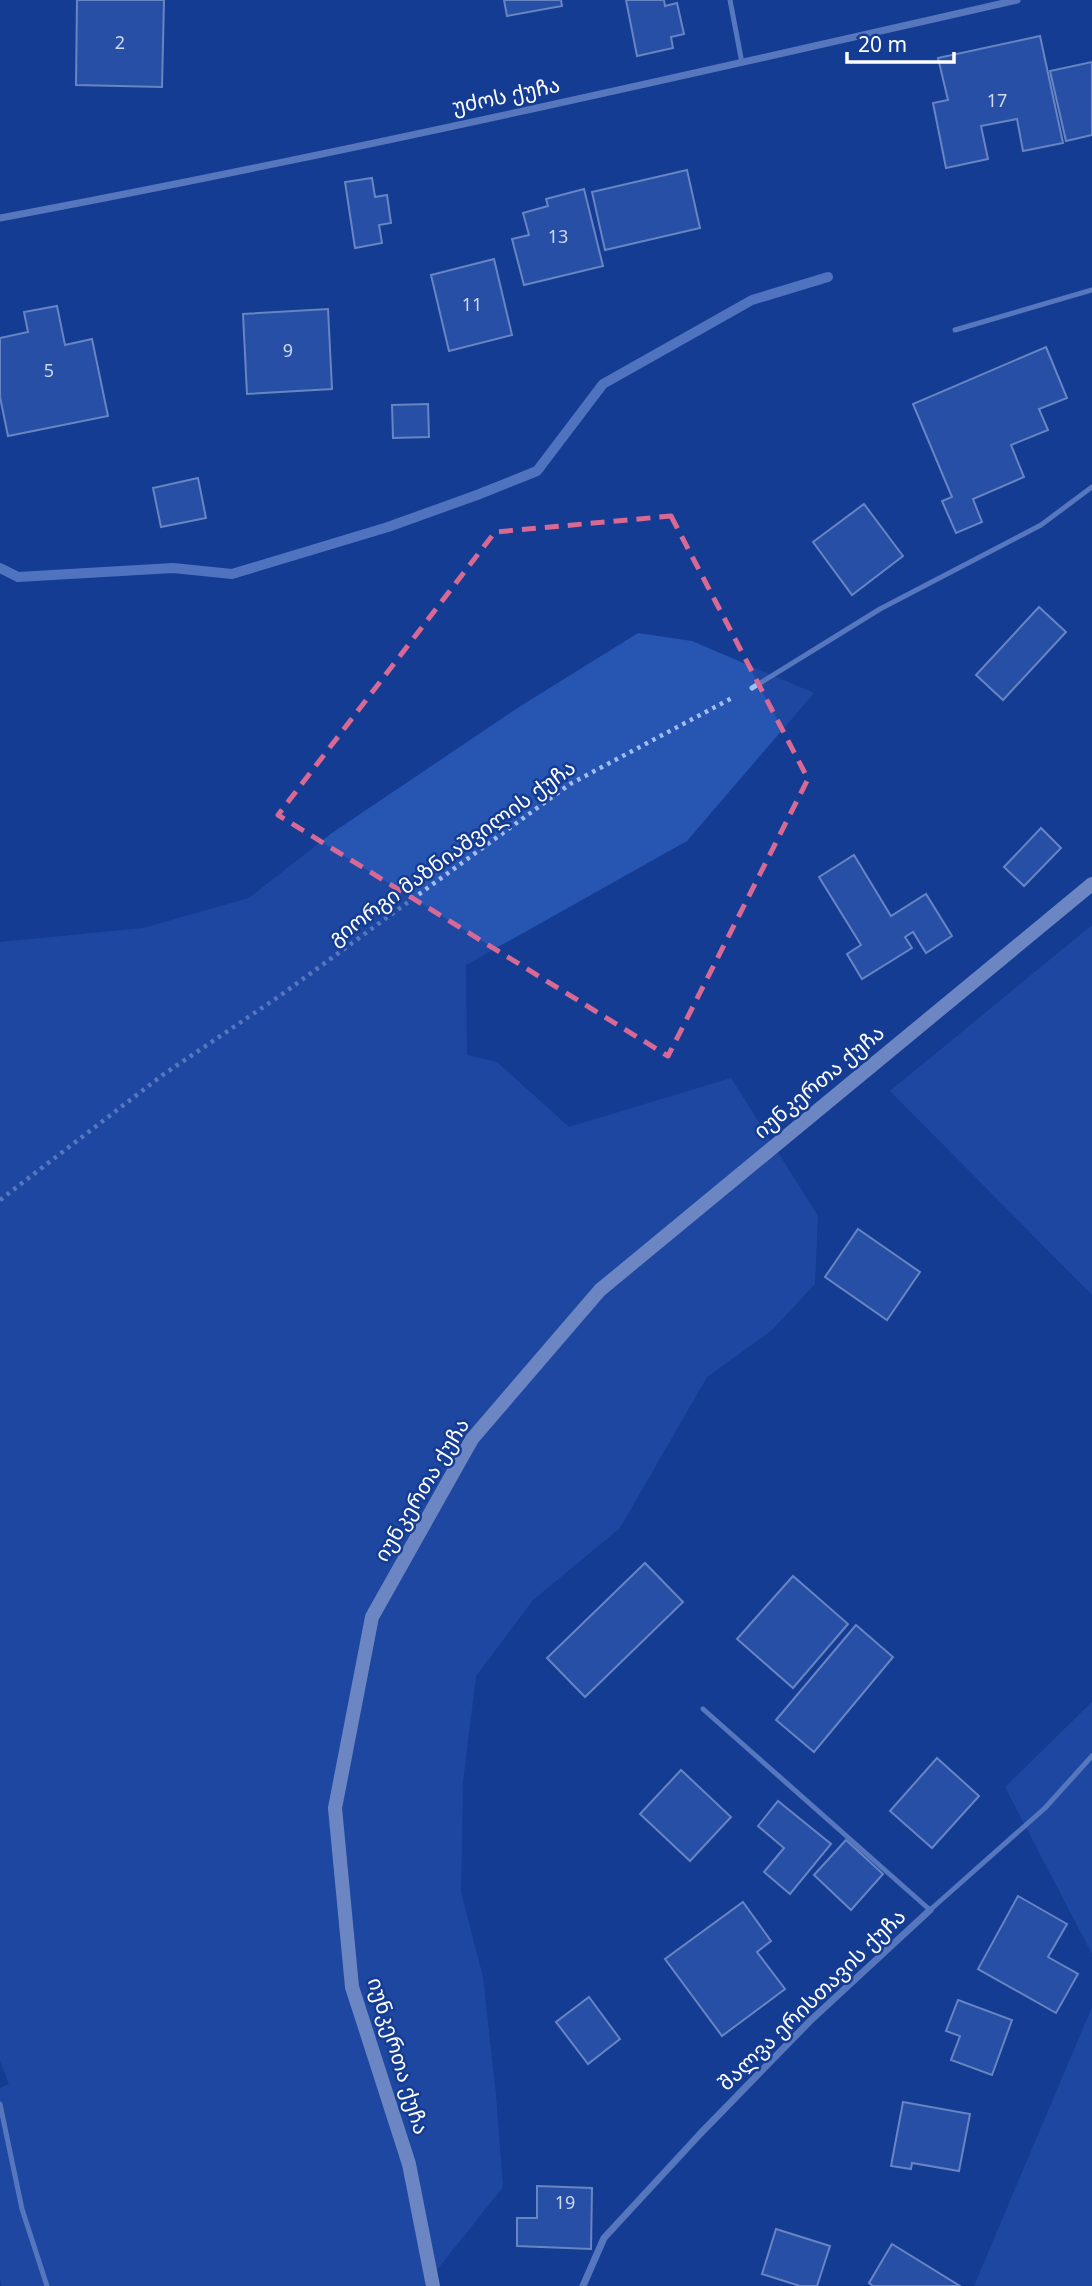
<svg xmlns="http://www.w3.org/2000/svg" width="1092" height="2286" font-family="'Noto Sans','Noto Sans Georgian',sans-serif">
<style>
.green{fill:#2755b2}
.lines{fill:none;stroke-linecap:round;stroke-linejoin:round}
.stream{stroke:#96b6f4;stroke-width:10}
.building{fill:#3d66bb;stroke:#cbdbfc;stroke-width:2}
.path{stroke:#a4bdf1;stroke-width:4.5;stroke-dasharray:3.5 5;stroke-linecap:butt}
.lane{stroke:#a4bdf1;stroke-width:5}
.street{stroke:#a4bdf1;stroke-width:7}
.secondary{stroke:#d2dffc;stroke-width:14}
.marked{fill:none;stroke:#d76994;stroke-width:5;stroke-dasharray:14 9;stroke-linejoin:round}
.labels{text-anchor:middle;stroke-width:5;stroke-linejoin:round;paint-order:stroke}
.number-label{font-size:18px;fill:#ced9ee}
.street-label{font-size:21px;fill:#fff;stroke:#153c93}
</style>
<rect width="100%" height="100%" fill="#153c93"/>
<g class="green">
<path d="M638,633L692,641L814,693L687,841L466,965L467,1055L497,1062L569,1127L731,1078L818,1216L815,1284L771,1331L707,1377L620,1528L533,1600L476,1676L463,1782L461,1892L483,1977L496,2095L503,2187L424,2286H2L0,2279V2088L9,2084L0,2061V942L143,928L249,898L332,833L519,707Z"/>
<path d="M1092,925V1295L890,1091Z"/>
<path d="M1092,1702V1954L1005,1787Z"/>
<path d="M1092,2007V2286H974Z"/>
</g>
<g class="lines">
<path class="stream" d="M0,568L18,577L173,568L232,574L388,527L477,495L537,471L603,384L752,300L828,277"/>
</g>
<g class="building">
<path d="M77,0H164L162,87L76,85Z"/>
<path d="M504,0H561L562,6L507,16Z"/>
<path d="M626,0H664L665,6L677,3L684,34L671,37L673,48L637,56Z"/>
<path d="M1040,36L1063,143L1023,151L1017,119L981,126L988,159L946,168L933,103L948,100L938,58Z"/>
<path d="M1092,62V135L1066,141L1050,71Z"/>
<path d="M687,170L700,228L605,250L592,192Z"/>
<path d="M372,178L375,197L387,195L391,223L379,225L382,243L355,248L345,182Z"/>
<path d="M584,189L603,266L524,285L512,239L529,235L523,213L548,206L546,199Z"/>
<path d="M494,259L512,335L449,351L431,275Z"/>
<path d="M57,306L65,345L92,339L108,416L8,436L0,397V338L28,332L24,312Z"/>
<path d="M328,309L332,389L247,394L243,314Z"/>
<path d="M1046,347L1067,398L1039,409L1048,430L1011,445L1024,477L973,499L982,522L956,533L942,501L952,497L913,404Z"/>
<path d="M428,404L429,437L393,438L392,405Z"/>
<path d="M198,478L206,518L161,527L153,488Z"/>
<path d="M864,504L903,556L852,595L813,542Z"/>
<path d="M1039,607L1066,632L1003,700L976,675Z"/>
<path d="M1041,828L1061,848L1024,886L1004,867Z"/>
<path d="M854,855L891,916L926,894L952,936L926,953L913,932L905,937L912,948L862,979L847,954L861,945L819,877Z"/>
<path d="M858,1229L920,1272L887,1320L825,1277Z"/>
<path d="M645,1563L683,1602L585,1697L547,1658Z"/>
<path d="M793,1576L848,1624L793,1688L737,1639Z"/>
<path d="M856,1625L893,1657L814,1752L776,1720Z"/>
<path d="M937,1758L979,1796L932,1848L890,1811Z"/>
<path d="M681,1770L731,1817L690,1861L640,1814Z"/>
<path d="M778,1801L831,1844L790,1894L764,1872L784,1848L758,1826Z"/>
<path d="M846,1840L883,1874L851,1910L814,1875Z"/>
<path d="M1018,1896L1067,1924L1048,1957L1078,1974L1056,2013L978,1969Z"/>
<path d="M743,1902L771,1941L757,1952L785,1989L722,2036L665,1959Z"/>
<path d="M589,1997L620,2039L588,2064L556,2022Z"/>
<path d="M958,2000L1012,2020L992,2075L951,2060L960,2036L946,2031Z"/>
<path d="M903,2102L970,2114L959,2171L912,2163L911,2169L891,2166Z"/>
<path d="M537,2186L592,2188L591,2249L517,2246V2218H537Z"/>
<path d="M776,2229L830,2246L817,2286H800L762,2274Z"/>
<path d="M892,2244L960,2286H873L869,2283Z"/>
</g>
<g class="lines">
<path class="path" d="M0,1200L164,1074L281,995L570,784L734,697"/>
<g class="lane">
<path d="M730,0L742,63"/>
<path d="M955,330L1092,290"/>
<path d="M752,688L880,609L1041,525L1092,487"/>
<path d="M703,1709L930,1910L1045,1808L1092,1756"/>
<path d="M0,2104L22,2209L47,2286"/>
</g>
<g class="street">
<path d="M0,218C341,154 679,77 1017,0"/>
<path d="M583,2286L604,2238L700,2134L810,2021L930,1910"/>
</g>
<path class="secondary" d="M433,2286L409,2164L352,1987L335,1808L372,1617L472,1439L600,1290L1092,884"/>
</g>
<path d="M0 0H1092V2286H0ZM671,516L808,779L668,1056L278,815L495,532Z" fill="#153c93" fill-opacity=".55" fill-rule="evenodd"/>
<path class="marked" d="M671,516L808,779L668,1056L278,815L495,532Z"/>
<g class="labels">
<g class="number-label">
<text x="120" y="49">2</text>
<text x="997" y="107">17</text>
<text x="558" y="243">13</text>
<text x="472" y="311">11</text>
<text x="288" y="357">9</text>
<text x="49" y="377">5</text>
<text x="565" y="2209">19</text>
</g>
<g class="street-label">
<text transform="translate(506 96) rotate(-12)" y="7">უძოს ქუჩა</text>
<text transform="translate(452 853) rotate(-36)" y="7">გიორგი მაზნიაშვილის ქუჩა</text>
<text transform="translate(819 1082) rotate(-40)" y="7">იუნკერთა ქუჩა</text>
<text transform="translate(422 1490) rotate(-59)" y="7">იუნკერთა ქუჩა</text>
<text transform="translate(812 2000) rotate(-44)" y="7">შალვა ერისთავის ქუჩა</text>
<text transform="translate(398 2056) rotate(73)" y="7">იუნკერთა ქუჩა</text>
</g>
</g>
<path d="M847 52v10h107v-10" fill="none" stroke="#ffffff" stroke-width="3.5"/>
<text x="858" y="52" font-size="21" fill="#ffffff" stroke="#153c93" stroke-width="5" paint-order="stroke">20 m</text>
</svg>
